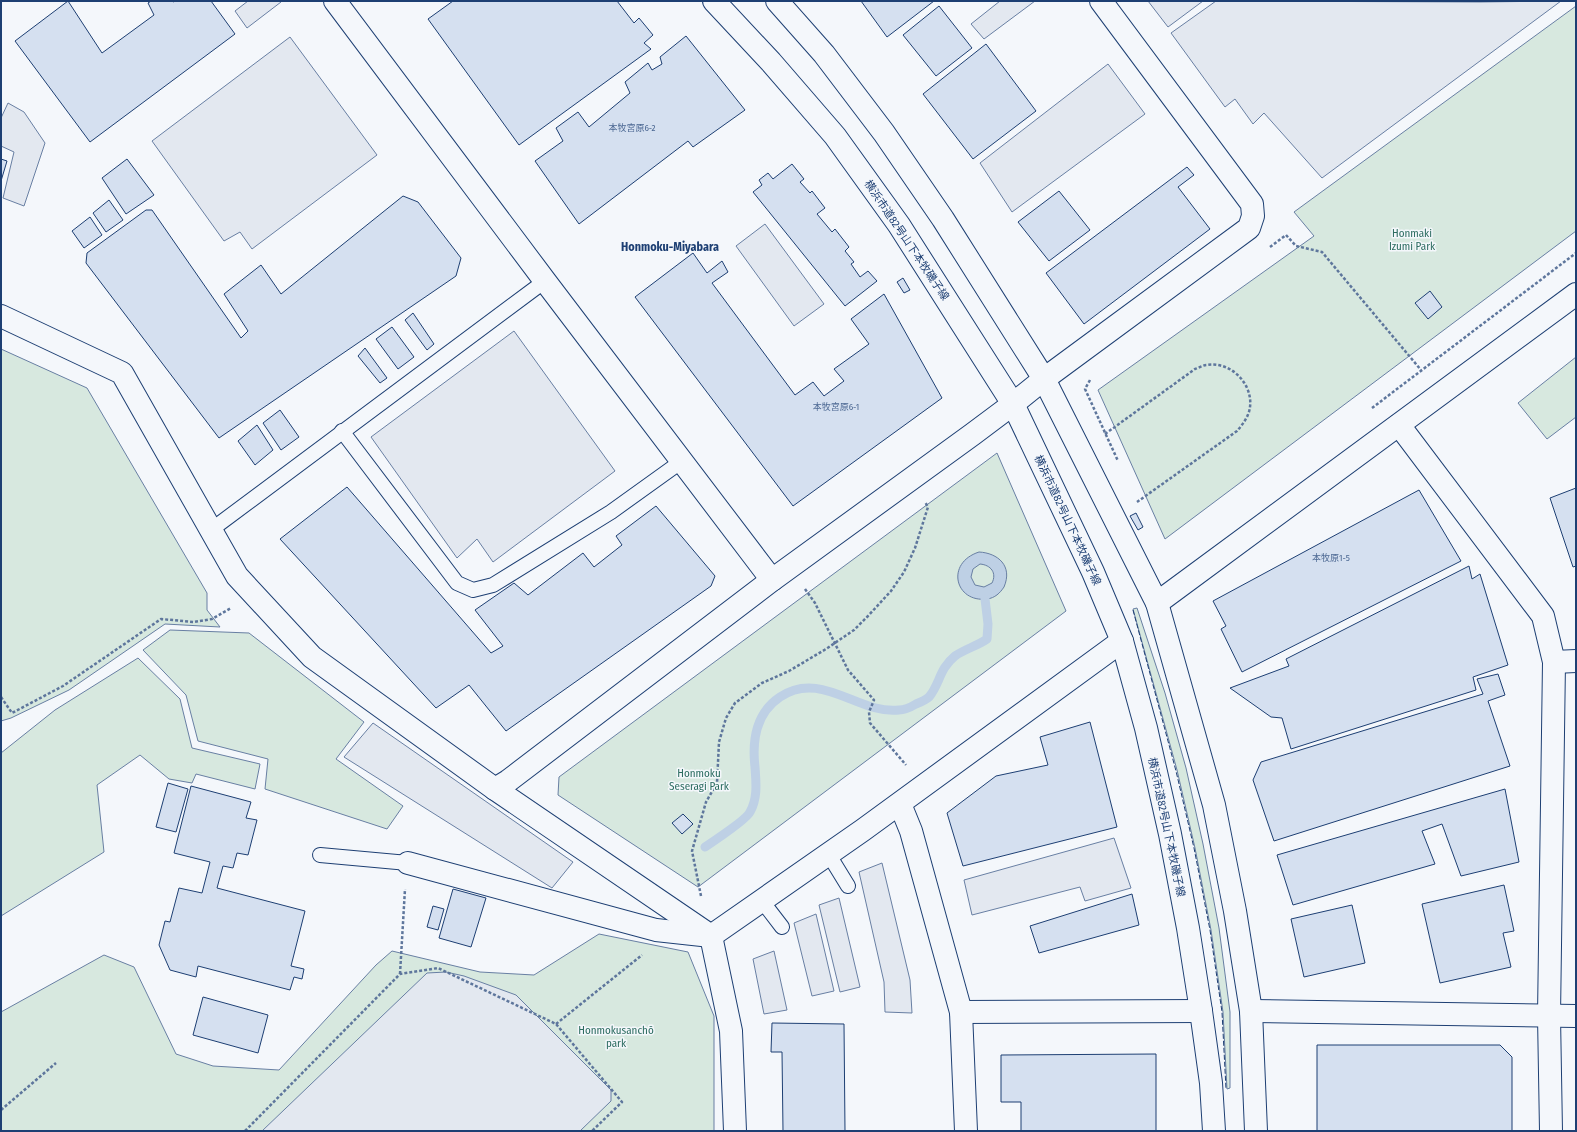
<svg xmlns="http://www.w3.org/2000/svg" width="1577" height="1132" font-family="'Fira Sans Condensed','Noto Sans JP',sans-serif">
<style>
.green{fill:#d7e8df;stroke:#687fa3}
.parking{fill:#e3e8f0;stroke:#687fa3}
.water{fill:#bed0e5;stroke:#687fa3;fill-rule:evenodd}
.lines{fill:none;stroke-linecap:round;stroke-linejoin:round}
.stream{stroke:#bed0e5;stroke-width:9}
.building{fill:#d5e0f0;stroke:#1d3f73}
.service-casing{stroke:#1d3f73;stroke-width:16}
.minor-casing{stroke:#1d3f73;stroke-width:24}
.tertiary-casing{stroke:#1d3f73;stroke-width:24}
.primary-casing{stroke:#1d3f73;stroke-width:24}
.path{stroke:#5e769c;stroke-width:2.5;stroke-dasharray:3 2;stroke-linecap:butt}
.service{stroke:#f4f7fb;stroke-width:14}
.minor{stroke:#f4f7fb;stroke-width:22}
.tertiary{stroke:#f4f7fb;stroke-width:22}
.primary{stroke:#f4f7fb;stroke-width:22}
.fence{stroke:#1d3f73;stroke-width:1;stroke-dasharray:5 2;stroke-linecap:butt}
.labels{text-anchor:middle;stroke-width:3;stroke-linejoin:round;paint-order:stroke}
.number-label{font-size:9px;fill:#4b6792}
.park-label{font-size:11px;fill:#2c6c60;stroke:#f4f7fb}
.street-label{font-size:11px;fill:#1d3f73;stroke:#f4f7fb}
.neighbourhood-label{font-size:12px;font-weight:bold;fill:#1d3f73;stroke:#f4f7fb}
</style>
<rect width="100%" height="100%" fill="#f4f7fb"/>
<g class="green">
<path d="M1576,6V231L1165,539L1098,390L1314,236L1294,212Z"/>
<path d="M1,349L87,388L207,593V610L220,627L165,624L69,690L11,718L1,721Z"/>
<path d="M1576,357V417L1547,439L1518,403Z"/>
<path d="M997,453L1066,611L698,887L558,795L559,777Z"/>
<path d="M1137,608L1165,693L1186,768L1203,844L1219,928L1230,1012V1088L1227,1089L1223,1012L1211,930L1195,848L1177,770L1133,609Z"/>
<path d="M170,630L249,633L364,722L336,759L403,806L387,829L265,789L268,759L198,741L186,695L143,650Z"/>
<path d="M138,658L180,699L192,748L260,764L255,789L196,774L192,783L169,779L140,755L97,785L104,852L1,916V753L55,710Z"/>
<path d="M599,934L688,952L714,1016V1131H1V1012L104,955L134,967L176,1054L213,1066L279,1070L376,965L392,951L480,972L534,975Z"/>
</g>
<g class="parking">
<path d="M248,1H281V2L247,28L235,11Z"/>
<path d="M1000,1H1035L984,39L971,24Z"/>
<path d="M1148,1H1203L1168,27Z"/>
<path d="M1216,1L1480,2L1561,1L1322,178L1264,113L1253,124L1235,99L1225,107L1171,33Z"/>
<path d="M290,37L377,155L252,249L240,232L224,241L152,141Z"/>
<path d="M1108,64L1145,114L1012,212L980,163Z"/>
<path d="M8,103L24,112L45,143L24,206L3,198L14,152L1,146V118Z"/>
<path d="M765,224L824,304L794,326L736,246Z"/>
<path d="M514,331L615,471L493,562L477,539L457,558L371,437Z"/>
<path d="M373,723L573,862L552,888L344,757Z"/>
<path d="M1114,838L1131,888L1085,901L1080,887L972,915L964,880Z"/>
<path d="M882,863L910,980L912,1013L885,1012L884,982L859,872Z"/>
<path d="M839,898L860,987L840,992L819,905Z"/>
<path d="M816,914L834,991L812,996L794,923Z"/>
<path d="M774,951L787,1010L764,1014L753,959Z"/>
<path d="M446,972L464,976L516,995L611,1090V1101L580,1131H262L427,973Z"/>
</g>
<path class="water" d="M979,552C998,553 1013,566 1004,587C1000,593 995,598 987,599C955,603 945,563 979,552ZM980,564C991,565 997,573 992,583L984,587L975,585L971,577L973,569Z"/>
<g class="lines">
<path class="stream" d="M705,847C714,841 747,819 750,812C758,798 756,782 755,767C752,741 756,713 780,697C821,669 859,715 899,710C905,710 911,707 916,704C921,702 926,700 929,697C940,684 939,669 955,656C965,649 977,646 987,639L988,624L985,599"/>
</g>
<g class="building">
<path d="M68,1L102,53L154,15L148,3L151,1H172L173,2L175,1H211L235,34L90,142L15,41Z"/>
<path d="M453,1H617L634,23L639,18L653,35L644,43L651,49L519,145L428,19Z"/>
<path d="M861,1H934L887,37Z"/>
<path d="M939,6L972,48L936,76L903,35Z"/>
<path d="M686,36L745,110L693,147L688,141L579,224L535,161L563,141L556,128L578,112L589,127L630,93L625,82L648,63L652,70L662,64L660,57Z"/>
<path d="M986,44L1036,111L973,159L923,94Z"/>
<path d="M1,159L7,161L1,181Z"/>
<path d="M127,159L154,195L126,214L102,178Z"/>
<path d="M792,164L804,179L800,182L810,193L812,191L825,208L817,214L832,232L835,229L849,247L845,251L854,262L851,264L860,277L868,271L877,281L845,306L753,192L762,185L759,180L768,173L773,179Z"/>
<path d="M1187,167L1194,175L1178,187L1210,229L1084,324L1046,273Z"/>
<path d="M1059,191L1090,230L1049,261L1018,222Z"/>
<path d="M403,196L418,202L461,258L456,276L219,438L86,263L87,253L146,210H152L241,338L248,331L224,294L261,265L281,294Z"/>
<path d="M109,200L123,220L106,232L93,213Z"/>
<path d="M90,217L102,235L84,248L72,231Z"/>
<path d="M693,253L707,273L722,261L728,272L712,283L795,395L813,382L824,396L844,381L834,369L869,344L851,319L884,294L942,398L793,506L635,297Z"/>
<path d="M903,278L910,290L904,293L897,282Z"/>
<path d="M1430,291L1442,307L1428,319L1415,303Z"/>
<path d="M413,313L434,344L427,350L405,320Z"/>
<path d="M392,327L414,357L398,369L376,339Z"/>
<path d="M365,348L387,378L380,383L358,356Z"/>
<path d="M280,410L299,437L281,450L263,423Z"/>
<path d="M257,425L273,450L255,465L238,441Z"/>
<path d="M347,487L491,653L503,646L475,610L514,583L528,595L583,553L594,567L622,545L616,536L656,506L715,576L711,586L506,731L469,685L436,708L280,539Z"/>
<path d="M1576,488V566L1573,567L1550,498Z"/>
<path d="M1419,490L1461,561L1242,672L1221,629L1226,626L1213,601Z"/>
<path d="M1136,513L1143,527L1138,530L1130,516Z"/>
<path d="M1469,566L1472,579L1480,574L1508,665L1473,677L1476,690L1291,749L1282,718L1271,717L1230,688L1289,666L1286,659Z"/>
<path d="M1498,674L1505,695L1488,701L1510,766L1274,841L1253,780L1261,762L1483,694L1477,679Z"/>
<path d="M1090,722L1117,827L963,866L947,813L996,776L1048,765L1040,737Z"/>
<path d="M168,783L188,789L176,832L156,827Z"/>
<path d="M191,786L251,802L246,818L257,820L248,855L237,853L233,868L223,866L217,888L305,911L291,966L304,969L302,979L294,977L290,990L198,966L196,977L170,970L159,945L165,921L170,922L179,888L202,893L210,862L174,853Z"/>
<path d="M1505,789L1519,862L1461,876L1442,824L1422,831L1435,864L1293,905L1277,855Z"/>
<path d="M683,814L693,824L682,834L672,823Z"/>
<path d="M1504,885L1514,931L1503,933L1511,967L1440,983L1422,904Z"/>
<path d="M453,889L486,898L471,947L439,938Z"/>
<path d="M1132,894L1139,925L1039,953L1030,926Z"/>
<path d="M1352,905L1365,963L1304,977L1291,919Z"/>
<path d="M433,906L444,909L438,930L427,927Z"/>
<path d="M203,997L268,1015L258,1053L193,1035Z"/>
<path d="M772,1023L844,1024L845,1131H783L782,1052H771Z"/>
<path d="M1317,1045H1500L1512,1057V1131H1317Z"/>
<path d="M1156,1054V1131H1021V1102H1001V1055Z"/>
</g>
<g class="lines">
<defs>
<g id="service">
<path d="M342,431L457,583L473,590L493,585L611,512L682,461"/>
<path d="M211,530L545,281"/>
<path d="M320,855L408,863"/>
<path d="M829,855L848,886"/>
<path d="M762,901L782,927"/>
</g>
<g id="minor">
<path d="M335,1L545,281L772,580"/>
<path d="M1,316L122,373L237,576L312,657L495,789L711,936L731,1031L735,1131"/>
<path d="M1399,425L1543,616L1554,662L1549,1016L1551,1131"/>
<path d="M1157,603L1576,294"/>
<path d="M1554,662L1576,661"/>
<path d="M495,789L508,781L772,580L973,434L1013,404"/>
<path d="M408,863L656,930L711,936L863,830L1122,641"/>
<path d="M1251,1011L1576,1016"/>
<path d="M961,1012L1201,1011"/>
</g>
<g id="tertiary">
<path d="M1013,404L1044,379L1249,228L1253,216L1252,204L1101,1"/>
<path d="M900,804L911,831L961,1012L966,1131"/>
</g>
<g id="primary">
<path d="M714,1L771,62L835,136L899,225L1013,404L1093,572L1122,641L1146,728L1170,834L1188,928L1201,1011L1211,1083L1214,1131"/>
<path d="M777,1L824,54L884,133L943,219L1044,379L1157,603L1214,805L1235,911L1251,1011L1256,1131"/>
</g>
</defs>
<use href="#service" class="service-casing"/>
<use href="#minor" class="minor-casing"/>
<use href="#tertiary" class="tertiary-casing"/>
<use href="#primary" class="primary-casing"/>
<g class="path">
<path d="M1270,247L1286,235L1296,246L1322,252L1421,370"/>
<path d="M1090,380L1085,389L1118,461"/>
<path d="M1372,408L1576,253"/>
<path d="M1105,434L1195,369C1199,368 1203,365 1207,365C1231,361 1253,384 1250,407C1249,416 1243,424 1237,431L1137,502"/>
<path d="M805,589L815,603L848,670L874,700L869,712L870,723L906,765"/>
<path d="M1,697L12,713L63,686L161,619L194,622L212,619L231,608"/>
<path d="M701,896L692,851L706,802L717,783L719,742L726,718L735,703L762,683L789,671L826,649L854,630L868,616L891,591L904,572L915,548L928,507L925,502"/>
<path d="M400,974L405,889"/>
<path d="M556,1024L642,955"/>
<path d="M1,1110L56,1063"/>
<path d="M245,1131L400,974L438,968L556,1024L622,1102L592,1131"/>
</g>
<use href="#service" class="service"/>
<use href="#minor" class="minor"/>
<use href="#tertiary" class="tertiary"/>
<use href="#primary" class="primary"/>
<path class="fence" d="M1133,610L1176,771L1194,848L1210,930L1222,1012L1226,1089"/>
</g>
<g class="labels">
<g class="number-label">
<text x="632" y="131">本牧宮原6-2</text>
<text x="836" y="410">本牧宮原6-1</text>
<text x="1331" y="561">本牧原1-5</text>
</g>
<g class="park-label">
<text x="1412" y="237">Honmaki<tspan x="1412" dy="13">Izumi Park</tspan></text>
<text x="699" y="777">Honmoku<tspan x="699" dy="13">Seseragi Park</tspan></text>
<text x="616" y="1034">Honmokusanchō<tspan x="616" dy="13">park</tspan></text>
</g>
<g class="street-label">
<text transform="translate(907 240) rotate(56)" y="4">横浜市道82号山下本牧磯子線</text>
<text transform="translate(1068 520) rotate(65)" y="4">横浜市道82号山下本牧磯子線</text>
<text transform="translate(1167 827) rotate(78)" y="4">横浜市道82号山下本牧磯子線</text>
</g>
<g class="neighbourhood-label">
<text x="670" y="251">Honmoku-Miyabara</text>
</g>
</g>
<rect width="1577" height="1132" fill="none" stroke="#1d3f73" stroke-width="4"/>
</svg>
